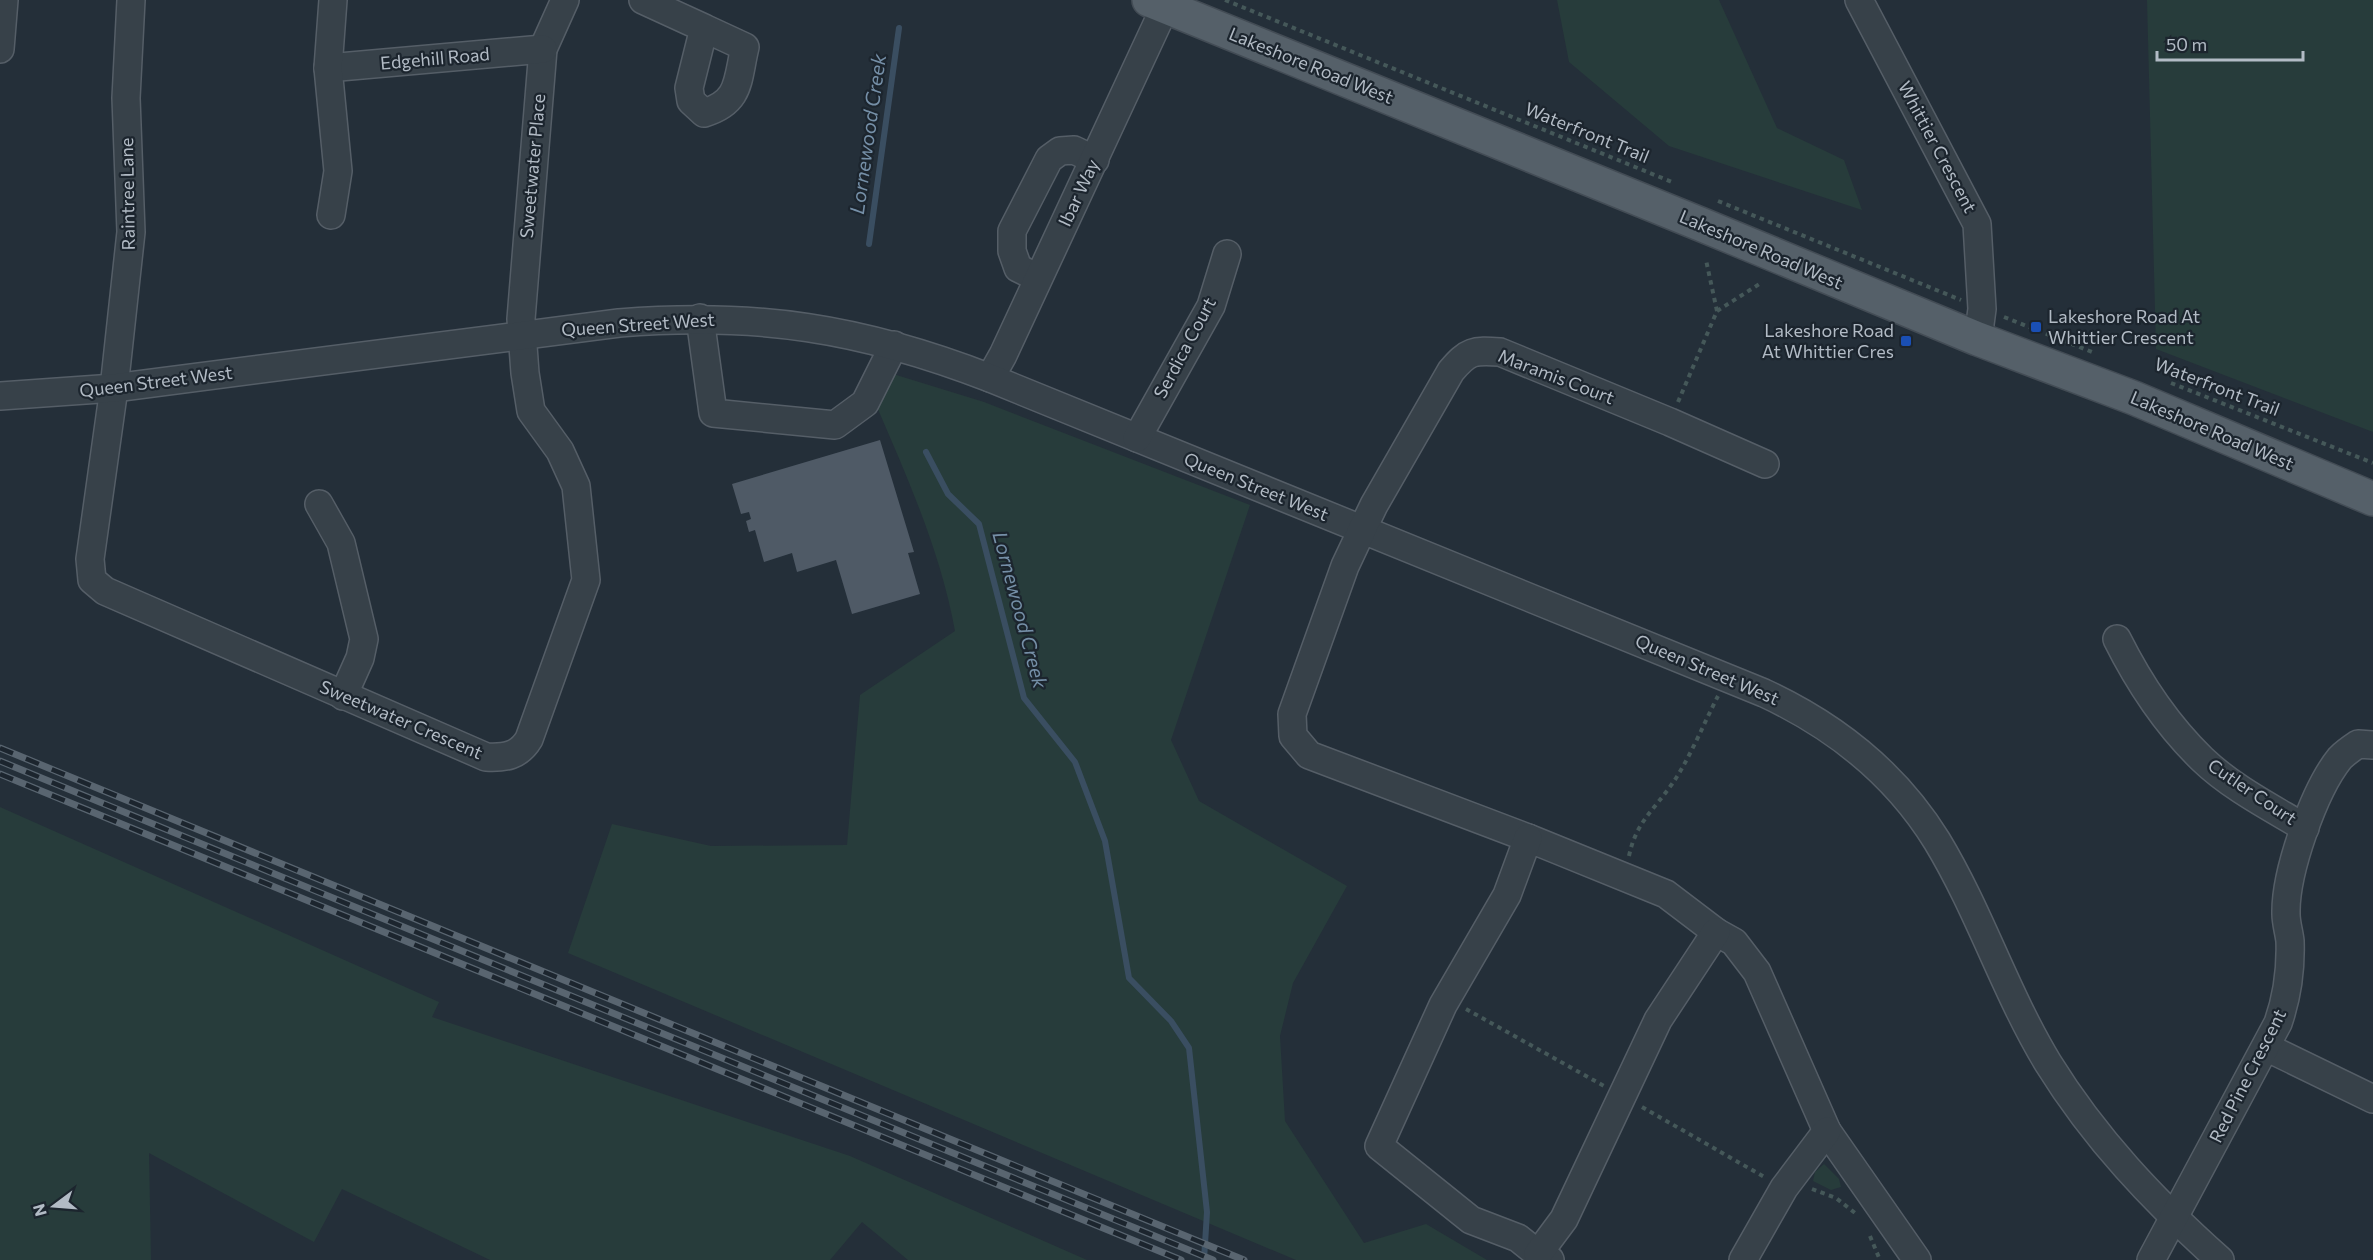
<svg xmlns="http://www.w3.org/2000/svg" width="2373" height="1260" font-family="Commissioner,sans-serif">
<style>
.green{fill:#273c3b}
.lines{fill:none;stroke-linecap:round;stroke-linejoin:round}
.stream{stroke:#3a4e61;stroke-width:6}
.building{fill:#4f5a66}
.minor-casing{stroke:#555e67;stroke-width:30}
.major-casing{stroke:#434c55;stroke-width:36}
.path{stroke:#455859;stroke-width:4;stroke-dasharray:4.5 4.5;stroke-linecap:butt}
.minor{stroke:#374149;stroke-width:27}
.major{stroke:#556069;stroke-width:33}
.rail-casing{stroke:#596570;stroke-width:7}
.rail{stroke:#1c252e;stroke-width:4.5;stroke-dasharray:14;stroke-linecap:butt}
.transit-dot{fill:#1a4fb4;stroke:#1c252e;stroke-width:2}
.labels{text-anchor:middle;stroke-width:4.5;stroke-linejoin:round;paint-order:stroke}
.street-label{font-size:18px;fill:#b2bbc5;stroke:#1c252e}
.poi-label{font-size:18px;fill:#b2bbc5;stroke:#1c252e;text-anchor:start}
.water-label{font-size:20px;font-style:italic;fill:#758fa7;stroke:#1c252e}
</style>
<rect width="100%" height="100%" fill="#242f39"/>
<g class="green">
<path d="M1557,0H1719L1777,128L1844,160L1862,210L1669,146L1569,62Z"/>
<path d="M2147,0H2373V432L2156,349Z"/>
<path d="M893,374L984,402L1250,505L1171,740L1199,801L1347,886L1293,983L1280,1036L1285,1121L1364,1243L1426,1224L1487,1260H1296L568,953L612,824L711,846L847,845L860,695L955,631C941,553 908,479 877,407Z"/>
<path d="M0,807L439,1002L432,1017L850,1156L1087,1260H908L862,1222L830,1260H490L342,1189L314,1242L149,1153L151,1260H0Z"/>
<path d="M1824,1164L1839,1179L1841,1187L1831,1190L1813,1181L1815,1172Z"/>
</g>
<g class="lines">
<g class="stream">
<path d="M869,244L899,28"/>
<path d="M926,452L948,494L979,524L1024,698L1075,762L1105,841L1129,978L1171,1021L1189,1048L1207,1212L1204,1260"/>
</g>
</g>
<path class="building" d="M880,440L914,552L908,553L920,594L852,614L836,560L797,572L792,553L764,562L755,530L749,532L746,521L751,519L749,512L741,514L732,484Z"/>
<g class="lines">
<defs>
<g id="minor">
<path d="M131,0L126,98L131,232L114,388L90,559L92,580L105,591L486,757C505,758 519,756 529,739L586,580L576,486L560,451L531,411L525,373L521,319L543,49L565,0"/>
<path d="M643,0L704,28L689,88L691,101L704,113C741,102 737,80 745,47L704,28"/>
<path d="M1859,0L1977,224L1982,309L1978,339"/>
<path d="M0,49L4,0"/>
<path d="M328,68L543,49"/>
<path d="M331,215L338,171L328,68L333,0"/>
<path d="M1038,278L1018,268L1012,251V231L1049,159L1060,151L1074,150L1095,160"/>
<path d="M700,318L713,413L835,425L865,403L894,345"/>
<path d="M990,378L1003,355L1165,7"/>
<path d="M0,396L114,388L619,323C756,312 861,328 990,378L1764,693C1835,726 1895,773 1937,841C1980,912 2005,992 2048,1063C2095,1139 2154,1201 2220,1260"/>
<path d="M1137,438L1211,306L1227,254"/>
<path d="M1765,464L1670,422L1500,352C1473,350 1468,351 1451,371L1374,505L1362,530L1345,566L1292,714L1293,736L1309,755L1528,838L1666,894L1716,932L1734,942L1757,972L1827,1131L1917,1260"/>
<path d="M319,504L341,543L364,639L360,658L343,696"/>
<path d="M2117,639C2139,683 2166,724 2202,759C2231,787 2270,807 2305,828"/>
<path d="M1528,838L1507,895L1443,1005L1379,1146L1471,1220L1518,1238L1538,1254L1550,1260"/>
<path d="M2266,1047L2373,1099"/>
<path d="M1538,1254L1564,1219L1658,1020L1716,932"/>
<path d="M1743,1260L1784,1188L1827,1131"/>
<path d="M2151,1260L2278,1023C2287,997 2291,969 2290,941C2289,932 2286,923 2286,914C2285,873 2314,790 2340,758C2345,753 2352,748 2358,744L2373,745"/>
</g>
<path id="major" d="M1149,0L1700,224L1978,339L2134,398L2373,499"/>
</defs>
<use href="#minor" class="minor-casing"/>
<use href="#major" class="major-casing"/>
<g class="path">
<path d="M1225,0L1672,182"/>
<path d="M1718,201L1961,300"/>
<path d="M1717,311L1761,283"/>
<path d="M2004,317L2092,352"/>
<path d="M2171,383L2373,463"/>
<path d="M1678,402L1717,311L1706,260"/>
<path d="M1629,856C1636,822 1654,810 1672,784C1689,760 1704,723 1718,696"/>
<path d="M1466,1009L1604,1086"/>
<path d="M1642,1107L1766,1178"/>
<path d="M1812,1189L1836,1198L1855,1213"/>
<path d="M1870,1236L1880,1260"/>
</g>
<use href="#minor" class="minor"/>
<use href="#major" class="major"/>
<defs>
<g id="rail">
<path d="M0,748L1244,1260"/>
<path d="M0,761L1213,1260"/>
<path d="M0,774L1181,1260"/>
</g>
</defs>
<use href="#rail" class="rail-casing"/>
<use href="#rail" class="rail"/>
</g>
<g class="transit-dot">
<rect x="2030" y="321" width="12" height="12" rx="3"/>
<rect x="1900" y="335" width="12" height="12" rx="3"/>
</g>
<g class="labels">
<g class="street-label">
<text transform="translate(435 59) rotate(-5)" y="6">Edgehill Road</text>
<text transform="translate(1311 66) rotate(22)" y="6">Lakeshore Road West</text>
<text transform="translate(1587 133) rotate(22)" y="6">Waterfront Trail</text>
<text transform="translate(1937 147) rotate(62)" y="6">Whittier Crescent</text>
<text transform="translate(533 166) rotate(-85)" y="6">Sweetwater Place</text>
<text transform="translate(1079 193) rotate(-65)" y="6">Ibar Way</text>
<text transform="translate(128 194) rotate(-91)" y="6">Raintree Lane</text>
<text transform="translate(1761 250) rotate(23)" y="6">Lakeshore Road West</text>
<text transform="translate(638 325) rotate(-4)" y="6">Queen Street West</text>
<text transform="translate(1185 348) rotate(-62)" y="6">Serdica Court</text>
<text transform="translate(1556 377) rotate(21)" y="6">Maramis Court</text>
<text transform="translate(156 382) rotate(-7)" y="6">Queen Street West</text>
<text transform="translate(2217 387) rotate(21)" y="6">Waterfront Trail</text>
<text transform="translate(2212 431) rotate(23)" y="6">Lakeshore Road West</text>
<text transform="translate(1256 487) rotate(22)" y="6">Queen Street West</text>
<text transform="translate(1707 670) rotate(23)" y="6">Queen Street West</text>
<text transform="translate(401 720) rotate(23)" y="6">Sweetwater Crescent</text>
<text transform="translate(2252 792) rotate(34)" y="6">Cutler Court</text>
<text transform="translate(2248 1076) rotate(-63)" y="6">Red Pine Crescent</text>
</g>
<g class="poi-label">
<text x="2048" y="323">Lakeshore Road At<tspan x="2048" dy="21">Whittier Crescent</tspan></text>
<text x="1894" y="337" text-anchor="end">Lakeshore Road<tspan x="1894" dy="21">At Whittier Cres</tspan></text>
</g>
<g class="water-label">
<text transform="translate(868 134) rotate(-82)" y="7">Lornewood Creek</text>
<text transform="translate(1020 610) rotate(75)" y="7">Lornewood Creek</text>
</g>
</g>
<g transform="translate(54 1206) rotate(254)" stroke="#1c252e" stroke-width="4.5" paint-order="stroke">
<path d="M0-4.5L10 22L0 15L-10 22Z" fill="#b2bbc5"/>
<text y="-9" font-size="16" font-weight="bold" text-anchor="middle" fill="#b2bbc5">N</text>
</g>
<path d="M2157 51v9h146v-9" fill="none" stroke="#b2bbc5" stroke-width="3"/>
<text x="2166" y="51" font-size="18" fill="#b2bbc5" stroke="#1c252e" stroke-width="4.5" paint-order="stroke">50 m</text>
</svg>
